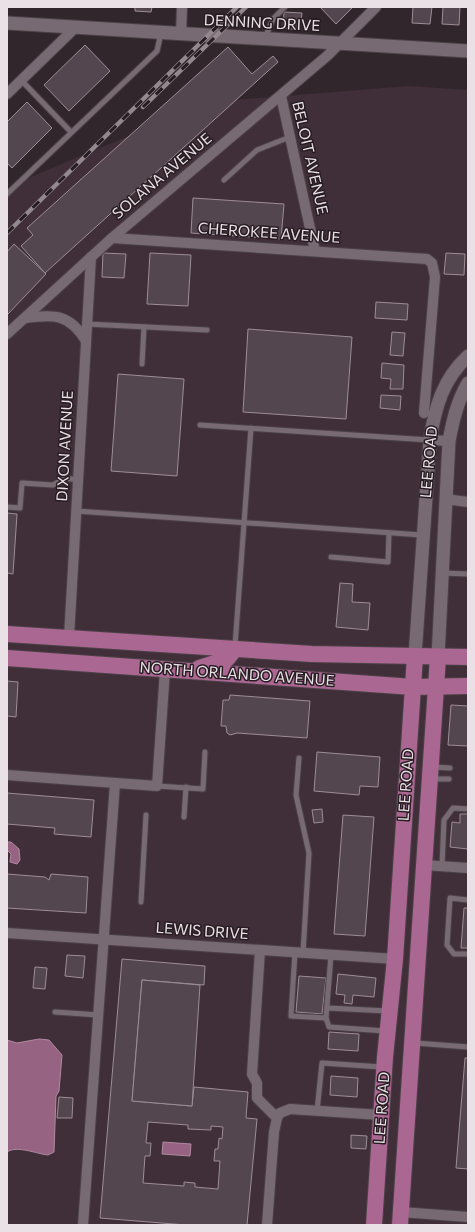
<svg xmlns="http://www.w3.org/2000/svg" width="475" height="1232" font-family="Commissioner,sans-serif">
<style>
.built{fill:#402f39}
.water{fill:#966482;stroke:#af8aa0}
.building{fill:#54464e;stroke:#9d8d96;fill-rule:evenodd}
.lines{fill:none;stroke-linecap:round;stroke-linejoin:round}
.service-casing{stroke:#4c4147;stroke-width:7}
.minor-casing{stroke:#4c4147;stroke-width:12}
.tertiary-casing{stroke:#4c4147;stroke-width:15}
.primary-casing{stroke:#4c4147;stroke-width:18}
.service{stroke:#786a72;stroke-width:5}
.minor{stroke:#786a72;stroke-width:10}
.tertiary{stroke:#786a72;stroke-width:13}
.primary{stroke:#aa6791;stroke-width:16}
.rail-casing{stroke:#92888e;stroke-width:4.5}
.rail{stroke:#281c23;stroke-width:3;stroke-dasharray:9;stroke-linecap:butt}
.labels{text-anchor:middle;stroke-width:3;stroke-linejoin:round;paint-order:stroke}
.street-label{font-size:15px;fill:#e9e1e6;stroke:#281c23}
</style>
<rect width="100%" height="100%" fill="#32262d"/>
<path class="built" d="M409,86L468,90V1225H7V195L26,179L210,102Z"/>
<g class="water">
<path d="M7,842H11L19,849L20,860L17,864L10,862L11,854L7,850Z"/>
<path d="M39,1039L49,1040L62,1055L59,1091L56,1096L54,1152L48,1155C37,1154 17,1145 7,1152V1040L17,1043Z"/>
<path d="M163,1142L191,1144L190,1156L162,1154Z"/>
</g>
<g class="building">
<path d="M135,7H152L151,12L135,11Z"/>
<path d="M320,7H353L336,24Z"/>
<path d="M413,7H432L430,24L412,23Z"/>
<path d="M443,7H460L459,25L442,24Z"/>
<path d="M284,12L302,13L300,30L283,28Z"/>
<path d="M85,45L110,71L69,111L44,85Z"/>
<path d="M228,47L252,74L273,56L278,62L45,273L21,246L33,235L27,228Z"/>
<path d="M27,102L52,128L12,168L7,163V122Z"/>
<path d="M193,198L284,204L281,239L191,233Z"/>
<path d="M14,244L46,274L7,315V252Z"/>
<path d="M103,253L126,254L124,278L102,277Z"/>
<path d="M150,253L191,255L188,306L147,304Z"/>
<path d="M446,253L465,254L464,275L444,274Z"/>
<path d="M376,302L408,304L407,320L375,318Z"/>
<path d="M248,329L352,337L346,419L243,412Z"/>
<path d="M392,332L405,333L403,356L390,355Z"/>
<path d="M382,363L404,365L403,389H390L391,379L381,378Z"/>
<path d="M118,374L184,379L177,476L111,471Z"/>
<path d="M381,395L401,396L400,410L380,408Z"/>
<path d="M7,513L17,514L13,574L7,573Z"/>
<path d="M340,583L353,584L352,602L370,603L368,630L336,627Z"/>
<path d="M7,681L18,682L16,717L7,716Z"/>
<path d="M230,695L310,701L307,738L237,733L230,735L227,733L226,726H221L223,700H229Z"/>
<path d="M451,705L468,706V746L448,745Z"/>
<path d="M317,752L380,757L378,787L360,786L359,795L314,791Z"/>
<path d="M7,793L94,800L91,837L54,834L55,828L7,824Z"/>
<path d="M322,809L323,822L314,823L312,810Z"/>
<path d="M460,814H468V849L450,847L452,822L460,823Z"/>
<path d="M343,815L374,817L365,936L334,934Z"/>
<path d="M7,874L45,877L49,880L51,874L88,877L86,913L7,908Z"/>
<path d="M464,908H468V948H461Z"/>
<path d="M67,955L85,956L83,978L65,976Z"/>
<path d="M122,959L205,966L204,985L142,980L132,1101L192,1106L194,1087L248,1092L246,1118L257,1119L247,1225H186L100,1218ZM148,1122L188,1125V1129L211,1130V1126L223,1127L222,1139L219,1138L218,1149H215L214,1161H220L218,1189L195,1187V1183L184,1182V1186L143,1183L145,1156H150L151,1143H146Z"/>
<path d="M35,967L47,968L45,989L33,988Z"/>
<path d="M338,974L376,978L374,997L353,995L352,1004L344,1003L345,995L336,994Z"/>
<path d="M299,976L326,978L322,1014L296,1012Z"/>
<path d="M142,980L200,985L192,1106L132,1101Z"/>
<path d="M329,1032L359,1034L358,1051L328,1049Z"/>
<path d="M465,1058H468V1169L456,1168Z"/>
<path d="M331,1076L358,1078L357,1097L330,1095Z"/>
<path d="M59,1097L73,1098L72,1118H57Z"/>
<path d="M351,1135L367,1136L366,1149L351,1148Z"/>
</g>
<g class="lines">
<defs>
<g id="service">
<path d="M265,38L273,19L285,7"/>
<path d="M21,80L71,132"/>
<path d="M224,180L257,150L290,137"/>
<path d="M7,194L157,51L161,33"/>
<path d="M87,324L207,330"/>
<path d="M142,364L144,327"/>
<path d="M200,425L429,440"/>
<path d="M7,507L20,508L22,483L53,485L65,478L78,480"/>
<path d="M76,511L422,535"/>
<path d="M331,557L388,562L389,533"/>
<path d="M443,573L468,574"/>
<path d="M235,646L251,428"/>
<path d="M299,758L296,795L309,853L303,953"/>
<path d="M433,767L450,768"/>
<path d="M431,779H449"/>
<path d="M157,786L203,789L205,752"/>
<path d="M184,817L186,787"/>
<path d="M442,866L444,820L453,808L468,809"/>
<path d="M468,900L450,898L447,945L454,954H468"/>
<path d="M141,902L146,815"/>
<path d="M295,952L291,1016L326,1018L331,955"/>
<path d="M327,1008L388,1011"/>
<path d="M55,1012L99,1015"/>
<path d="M326,1018L329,1027L385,1031"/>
<path d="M415,1043L468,1047"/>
<path d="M317,1111L322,1063L382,1067"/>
</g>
<g id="minor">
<path d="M181,35L182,7"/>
<path d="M7,94L77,26"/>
<path d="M281,96L315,251"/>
<path d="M112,238L427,259L432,263L435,277L424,413"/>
<path d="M25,318C54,314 70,314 86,341"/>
<path d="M7,334L112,238L327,56L376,7"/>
<path d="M430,440L449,441"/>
<path d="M445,499L468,502"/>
<path d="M69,637L91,257"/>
<path d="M7,775L157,786L165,670"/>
<path d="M424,865L468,868"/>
<path d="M7,933L395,959"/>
<path d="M260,950L252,1074L257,1083V1098L277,1118L274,1132L267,1225"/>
<path d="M277,1118L280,1113L290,1109L381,1115"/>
<path d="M401,1212L468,1217"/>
<path d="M83,1225L115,783"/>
</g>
<g id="tertiary">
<path d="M7,23L468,51"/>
<path d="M415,656L430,440C435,407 443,379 468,356"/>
<path d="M438,657L449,441C453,420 457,402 468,383"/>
</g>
<g id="primary">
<path d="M7,634L312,654L468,657"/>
<path d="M7,658L413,687L468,686"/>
<path d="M199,668L227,659L235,649"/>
<path d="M374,1225L385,1057L395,959L415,656"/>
<path d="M400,1225L438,657"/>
</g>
</defs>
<use href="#service" class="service-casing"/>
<use href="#minor" class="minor-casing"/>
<use href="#tertiary" class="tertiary-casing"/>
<use href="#primary" class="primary-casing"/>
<use href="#service" class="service"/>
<use href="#minor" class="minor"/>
<use href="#tertiary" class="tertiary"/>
<use href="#primary" class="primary"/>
<defs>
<g id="rail">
<path d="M143,107L246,7"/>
<path d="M7,233L237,7"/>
</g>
</defs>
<use href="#rail" class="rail-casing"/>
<use href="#rail" class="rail"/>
</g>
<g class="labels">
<g class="street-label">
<text transform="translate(262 23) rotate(3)" y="5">DENNING DRIVE</text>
<text transform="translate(310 158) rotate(77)" y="5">BELOIT AVENUE</text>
<text transform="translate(162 176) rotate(-40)" y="5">SOLANA AVENUE</text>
<text transform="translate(269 233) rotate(4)" y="5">CHEROKEE AVENUE</text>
<text transform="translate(65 446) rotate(-87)" y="5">DIXON AVENUE</text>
<text transform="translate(429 462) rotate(-85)" y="5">LEE ROAD</text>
<text transform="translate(237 674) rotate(4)" y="5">NORTH ORLANDO AVENUE</text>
<text transform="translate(406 785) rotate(-86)" y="5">LEE ROAD</text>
<text transform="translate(202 931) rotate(4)" y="5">LEWIS DRIVE</text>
<text transform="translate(382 1108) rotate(-86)" y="5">LEE ROAD</text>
</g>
</g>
<rect width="475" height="1232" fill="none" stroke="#e9e1e6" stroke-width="16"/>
</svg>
